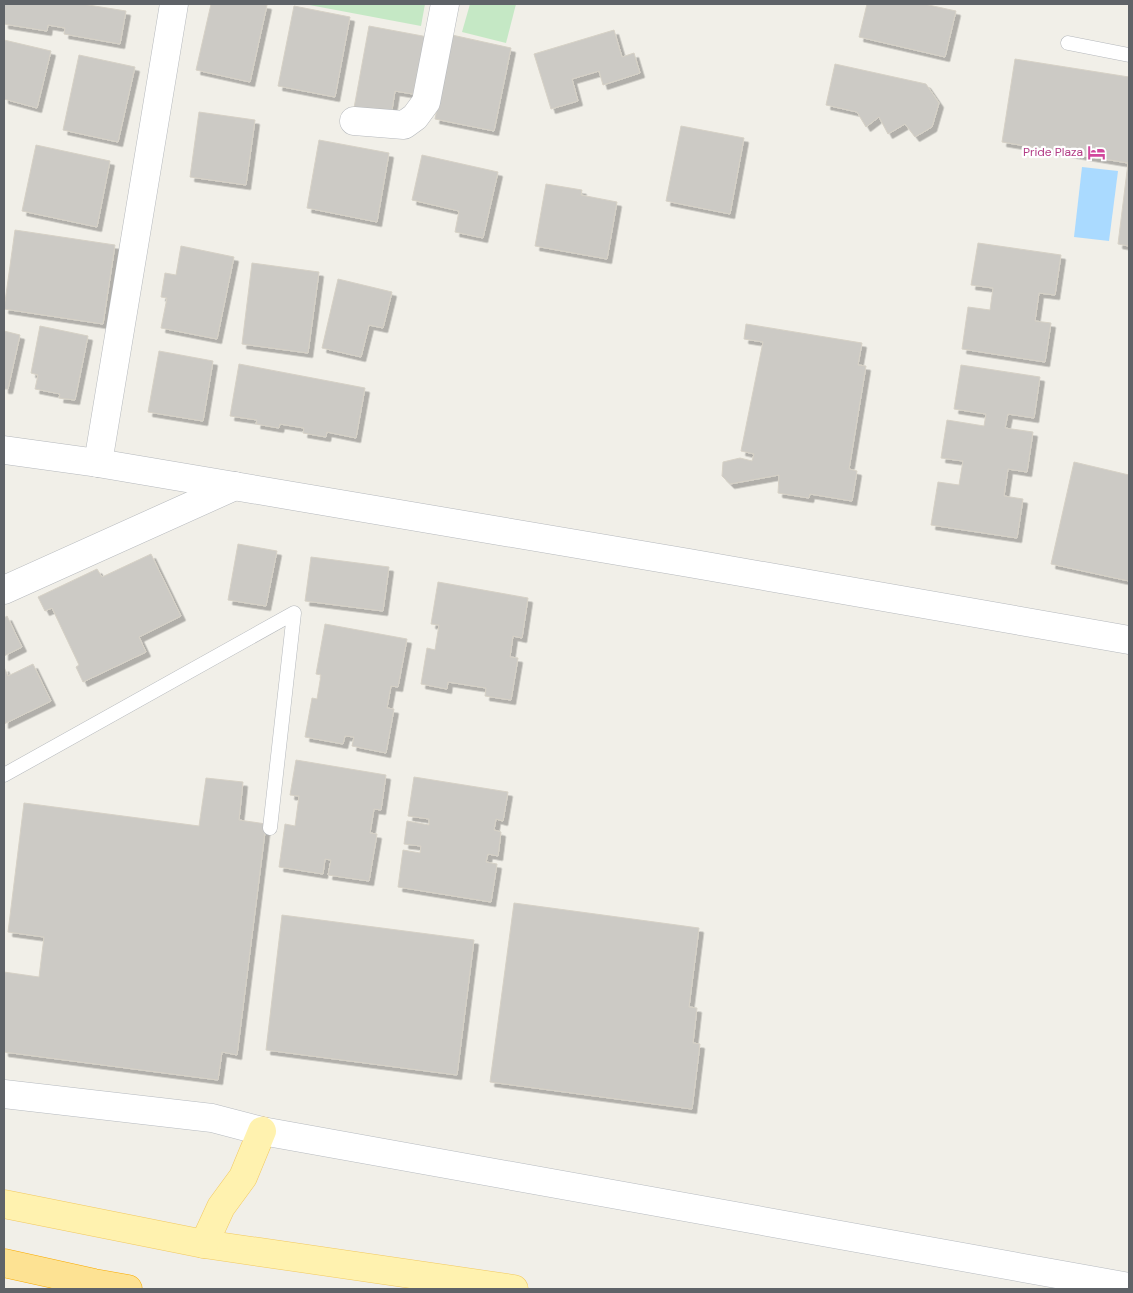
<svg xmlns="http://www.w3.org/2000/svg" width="1133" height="1293" font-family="'DM Sans',sans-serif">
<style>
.green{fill:#c5e8c5}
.water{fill:#aadaff}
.building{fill:#cccac5;stroke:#d6d1c6;filter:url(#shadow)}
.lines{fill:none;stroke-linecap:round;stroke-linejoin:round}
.lane-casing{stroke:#b5b8bc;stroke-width:15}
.street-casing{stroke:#b5b8bc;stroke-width:29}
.secondary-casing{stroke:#b6babf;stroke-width:29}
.primary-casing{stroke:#f2c960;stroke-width:29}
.highway-casing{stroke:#f9ab00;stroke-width:29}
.lane{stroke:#fff;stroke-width:14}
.street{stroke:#fff;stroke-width:28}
.secondary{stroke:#fff;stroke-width:28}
.primary{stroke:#fff2af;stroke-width:28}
.highway{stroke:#fde293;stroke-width:28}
.labels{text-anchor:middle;stroke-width:4.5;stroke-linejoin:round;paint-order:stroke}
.hotel-label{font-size:12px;fill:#b23c85;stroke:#fff;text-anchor:end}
</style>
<defs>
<filter id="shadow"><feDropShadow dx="4.5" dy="4.5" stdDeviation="0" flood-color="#0004"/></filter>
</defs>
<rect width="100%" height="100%" fill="#f1efe8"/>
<g class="green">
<path d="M304,4H425L421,26Z"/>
<path d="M470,4H516L506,43L462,32Z"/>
</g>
<path class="water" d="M1082,167L1118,171L1109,241L1074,237Z"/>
<g class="building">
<path d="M4,4H82L126,11L120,44L64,34L65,28L48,25L47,31L4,24Z"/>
<path d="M211,4H261L267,5L250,82L196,70Z"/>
<path d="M867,4H924L956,11L945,57L859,37Z"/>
<path d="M294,6L350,17L335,97L278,86Z"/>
<path d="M369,26L428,37L420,81L416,80L413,94L395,91L391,116L354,108Z"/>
<path d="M614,30L622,57L634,53L640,73L603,85L599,71L572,79L578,101L551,109L534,54Z"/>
<path d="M452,35L511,48L494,131L435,119Z"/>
<path d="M4,40L51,51L37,108L4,99Z"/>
<path d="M79,55L135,67L118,142L63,130Z"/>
<path d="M1015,59L1129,77V246L1118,244L1128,163L1002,142Z"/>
<path d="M835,64L926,84L939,103L932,127L915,137L905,124L888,134L879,117L866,127L857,112L826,105Z"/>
<path d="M199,112L255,120L246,185L190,177Z"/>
<path d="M681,126L744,138L730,214L666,201Z"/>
<path d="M319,140L389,153L377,222L307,208Z"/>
<path d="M36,145L110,161L97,227L22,211Z"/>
<path d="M422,155L498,172L483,238L455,232L459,211L412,200Z"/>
<path d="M546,184L582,190L581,195L617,202L607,259L535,246Z"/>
<path d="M15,230L115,245L103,324L4,309Z"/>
<path d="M978,243L1061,255L1055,295L1039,293L1035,321L1051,323L1045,362L962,349L968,307L990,310L993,288L971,285Z"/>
<path d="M181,246L234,257L217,339L161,328L167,298L161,297L165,273L176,275Z"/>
<path d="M252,263L319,272L308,353L242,344Z"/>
<path d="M338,279L392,292L383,328L369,325L361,357L322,348Z"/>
<path d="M746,324L862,343L858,365L866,366L849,469L857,471L852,501L810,494L809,498L778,493L779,475L730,484L722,476L723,462L740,458L752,461L754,454L741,451L763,342L744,339Z"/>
<path d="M40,326L88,336L75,400L59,398L60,394L35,389L38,375L31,373Z"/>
<path d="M4,331L20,335L8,389H4Z"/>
<path d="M159,351L213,361L203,421L148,412Z"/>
<path d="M239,364L365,388L356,438L327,432L326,437L303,433L304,428L280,424L279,428L256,424L257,420L230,416Z"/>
<path d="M961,365L1040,377L1034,418L1008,414L1005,428L1033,432L1027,472L1008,469L1004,496L1023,499L1017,538L931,525L938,482L959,485L963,461L941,458L947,420L984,426L986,414L954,409Z"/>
<path d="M1074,462L1129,475V581L1051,564Z"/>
<path d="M238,544L277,551L266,606L228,600Z"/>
<path d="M151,554L181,616L139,637L146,652L83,682L76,667L79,665L52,608L45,611L38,597L97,569L102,577Z"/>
<path d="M311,557L389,567L383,611L305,601Z"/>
<path d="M438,582L528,598L522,638L513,636L510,657L518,658L511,700L485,696L486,688L448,682L447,689L421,684L427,648L435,650L439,625L431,624Z"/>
<path d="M7,616L22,647L4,656V618Z"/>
<path d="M325,624L407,639L398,687L391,686L387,708L394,709L386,753L352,746L354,737L345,736L343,744L305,737L312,698L317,699L321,675L316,674Z"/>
<path d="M33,664L51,701L4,724V667L8,676Z"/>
<path d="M296,760L386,775L381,810L374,809L370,833L377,834L369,881L328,875L331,860L325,859L323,874L279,867L285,824L295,826L299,796L290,795Z"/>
<path d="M414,777L508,792L503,821L496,819L494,830L501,832L498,856L488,854L486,862L497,864L491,902L398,887L403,850L420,853L421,846L404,844L407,821L429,825V819L408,816Z"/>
<path d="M206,778L243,782L239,820L266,824L237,1055L222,1052L218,1080L4,1052V972L39,977L44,937L8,932L24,803L199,826Z"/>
<path d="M514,903L699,928L689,1007L697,1008L693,1043L700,1044L692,1109L490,1082Z"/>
<path d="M282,915L474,940L457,1075L266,1050Z"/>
</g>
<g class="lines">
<defs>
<g id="lane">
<path d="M1068,43L1129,55"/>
<path d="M4,775L294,613L270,828"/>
</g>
<g id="street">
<path d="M354,121L404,125L415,117L426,102L445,4"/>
<path d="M4,450L98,463L689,563L1129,640"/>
<path d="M98,463L174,4"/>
<path d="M4,590L235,486"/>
</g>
<path id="secondary" d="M4,1094L212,1118L262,1131L1129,1287"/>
<g id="primary">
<path d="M4,1204L204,1244L514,1289"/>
<path d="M204,1244L221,1207L243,1177L262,1131"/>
</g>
<path id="highway" d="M4,1263L94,1283L128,1289"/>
</defs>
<use href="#lane" class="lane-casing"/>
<use href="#street" class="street-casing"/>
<use href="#secondary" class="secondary-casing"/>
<use href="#primary" class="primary-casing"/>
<use href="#highway" class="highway-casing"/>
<use href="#lane" class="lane"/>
<use href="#street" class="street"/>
<use href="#secondary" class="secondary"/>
<use href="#primary" class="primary"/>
<use href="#highway" class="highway"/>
</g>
<defs>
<symbol id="hotel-bare" viewBox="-9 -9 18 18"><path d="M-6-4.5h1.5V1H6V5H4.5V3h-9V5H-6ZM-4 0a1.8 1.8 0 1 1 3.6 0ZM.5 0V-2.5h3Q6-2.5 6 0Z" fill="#d1479c" stroke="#fff" stroke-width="2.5" paint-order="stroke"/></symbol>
</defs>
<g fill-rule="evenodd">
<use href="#hotel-bare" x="1084" y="140" width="25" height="25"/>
</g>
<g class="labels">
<g class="hotel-label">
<text x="1083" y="156">Pride Plaza</text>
</g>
</g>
<rect width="1133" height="1293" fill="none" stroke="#5f6368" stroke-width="10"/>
</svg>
